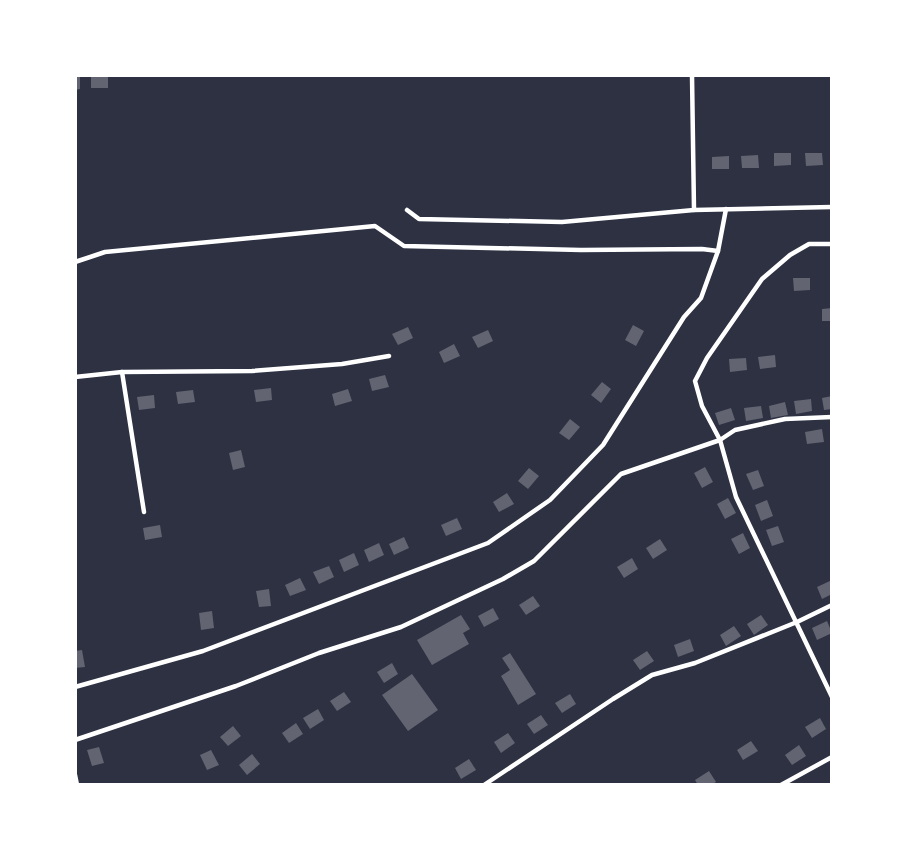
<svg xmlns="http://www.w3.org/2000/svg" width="907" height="860" font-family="'Crimson Pro',serif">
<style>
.building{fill:#626471}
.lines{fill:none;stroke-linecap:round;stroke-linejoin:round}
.minor{stroke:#fff;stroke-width:4.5}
</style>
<rect width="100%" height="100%" fill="#2d3142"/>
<g class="building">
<path d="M108,75V88H91V76Z"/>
<path d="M75,77H80V89L75,90Z"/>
<path d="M774,153H791V165L774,166Z"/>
<path d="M805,153H822L823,165L806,166Z"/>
<path d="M758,155L759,168H742L741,156Z"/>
<path d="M729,156V169H712V157Z"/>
<path d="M793,278H810V290L794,291Z"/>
<path d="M832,308V321H822V309Z"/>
<path d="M633,325L644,331L636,346L625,340Z"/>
<path d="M408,327L413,338L398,345L392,334Z"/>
<path d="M488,330L493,341L478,348L472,337Z"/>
<path d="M454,344L460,356L444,363L439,352Z"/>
<path d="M775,355L776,367L760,369L758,357Z"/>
<path d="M746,358L747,370L730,372L729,359Z"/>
<path d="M385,375L389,387L372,391L369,379Z"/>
<path d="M602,382L611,389L601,403L591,395Z"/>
<path d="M271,388L272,400L256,402L254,390Z"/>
<path d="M348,389L352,401L335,406L332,394Z"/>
<path d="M193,390L195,402L178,404L176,392Z"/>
<path d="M154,395L155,408L139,410L137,397Z"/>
<path d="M832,396V409L824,410L822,398Z"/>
<path d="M811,399L812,411L796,414L794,401Z"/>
<path d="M785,402L788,415L771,418L769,406Z"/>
<path d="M761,406L763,418L746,421L744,408Z"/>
<path d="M731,408L735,420L719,425L715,413Z"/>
<path d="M570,419L580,427L569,440L559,433Z"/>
<path d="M822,429L824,442L807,444L805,432Z"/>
<path d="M241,450L245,467L233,470L229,453Z"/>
<path d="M705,467L713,482L702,488L694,473Z"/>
<path d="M529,468L539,476L528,489L518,481Z"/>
<path d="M758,470L764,486L753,490L746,474Z"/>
<path d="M507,493L514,504L499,512L493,502Z"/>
<path d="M728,498L736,513L725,519L717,504Z"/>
<path d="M767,500L773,516L761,521L755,505Z"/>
<path d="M457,518L462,529L446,536L441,525Z"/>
<path d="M160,525L162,537L145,540L143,528Z"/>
<path d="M778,526L784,542L772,546L766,530Z"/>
<path d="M743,533L750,548L739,554L731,539Z"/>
<path d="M404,537L409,548L394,555L389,544Z"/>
<path d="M660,539L667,550L653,559L646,548Z"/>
<path d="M379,543L384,555L369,562L364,550Z"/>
<path d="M354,553L359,565L344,572L339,560Z"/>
<path d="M632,558L638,569L624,578L617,567Z"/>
<path d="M329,566L334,577L319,584L313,572Z"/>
<path d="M300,578L306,590L290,596L285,585Z"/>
<path d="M832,580V594L822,599L817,587Z"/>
<path d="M269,589L271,606L259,607L256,591Z"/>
<path d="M533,596L540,606L526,615L519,605Z"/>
<path d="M493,608L499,619L484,627L478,616Z"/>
<path d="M212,611L214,628L201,630L199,613Z"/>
<path d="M461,615L470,629L463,633L469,644L432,665L417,640Z"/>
<path d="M761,615L768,625L754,635L747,624Z"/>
<path d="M827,621L832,633L817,640L812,628Z"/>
<path d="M734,626L741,636L726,646L720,635Z"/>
<path d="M690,639L694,651L678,657L674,645Z"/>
<path d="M82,650L85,667L75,668V651Z"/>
<path d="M647,651L654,661L640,670L633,660Z"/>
<path d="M510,653L536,694L518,705L501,676L510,670L502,658Z"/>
<path d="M392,663L398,674L384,683L377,672Z"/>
<path d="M412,674L438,710L408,731L382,695Z"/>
<path d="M344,692L351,702L337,711L330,701Z"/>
<path d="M570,694L576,704L562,713L555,703Z"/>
<path d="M318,709L324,720L310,729L303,718Z"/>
<path d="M541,715L548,725L534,734L527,724Z"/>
<path d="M820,718L826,729L812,738L805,727Z"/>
<path d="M296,723L303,734L289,743L282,733Z"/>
<path d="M233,726L241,736L228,746L220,737Z"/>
<path d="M508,733L515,743L501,753L494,742Z"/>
<path d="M751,741L758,751L743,760L737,750Z"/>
<path d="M799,745L806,756L792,765L785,755Z"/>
<path d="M99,747L104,763L92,766L87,750Z"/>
<path d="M211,750L219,765L207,770L200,755Z"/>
<path d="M252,754L260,764L247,775L239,765Z"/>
<path d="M469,759L476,770L461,779L455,768Z"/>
<path d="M709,771L716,782L711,785H698L695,780Z"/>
</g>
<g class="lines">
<g class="minor">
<path d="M692,75L694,210"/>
<path d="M407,210L419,219L562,222L694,210L832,207"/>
<path d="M832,244H809L790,255L762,279L707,358L695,381L702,406L720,440L736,497L832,697"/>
<path d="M75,262L105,252L375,226L404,246L581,250L702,249L718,251"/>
<path d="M122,372L144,512"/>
<path d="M75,377L122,372L252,371L342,364L389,356"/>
<path d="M75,687L203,651L488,543L550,500L603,445L684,317L701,298L718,251L726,209"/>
<path d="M75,740L236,686L319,653L401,627L503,579L534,561L621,474L720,440L735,430L785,419L832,417"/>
<path d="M75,775L77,785"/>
<path d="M484,785L613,699L652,675L695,663L797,622L832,605"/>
<path d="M781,785L832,757"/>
</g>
</g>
<rect width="907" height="860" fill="none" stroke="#ffffff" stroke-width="154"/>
</svg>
